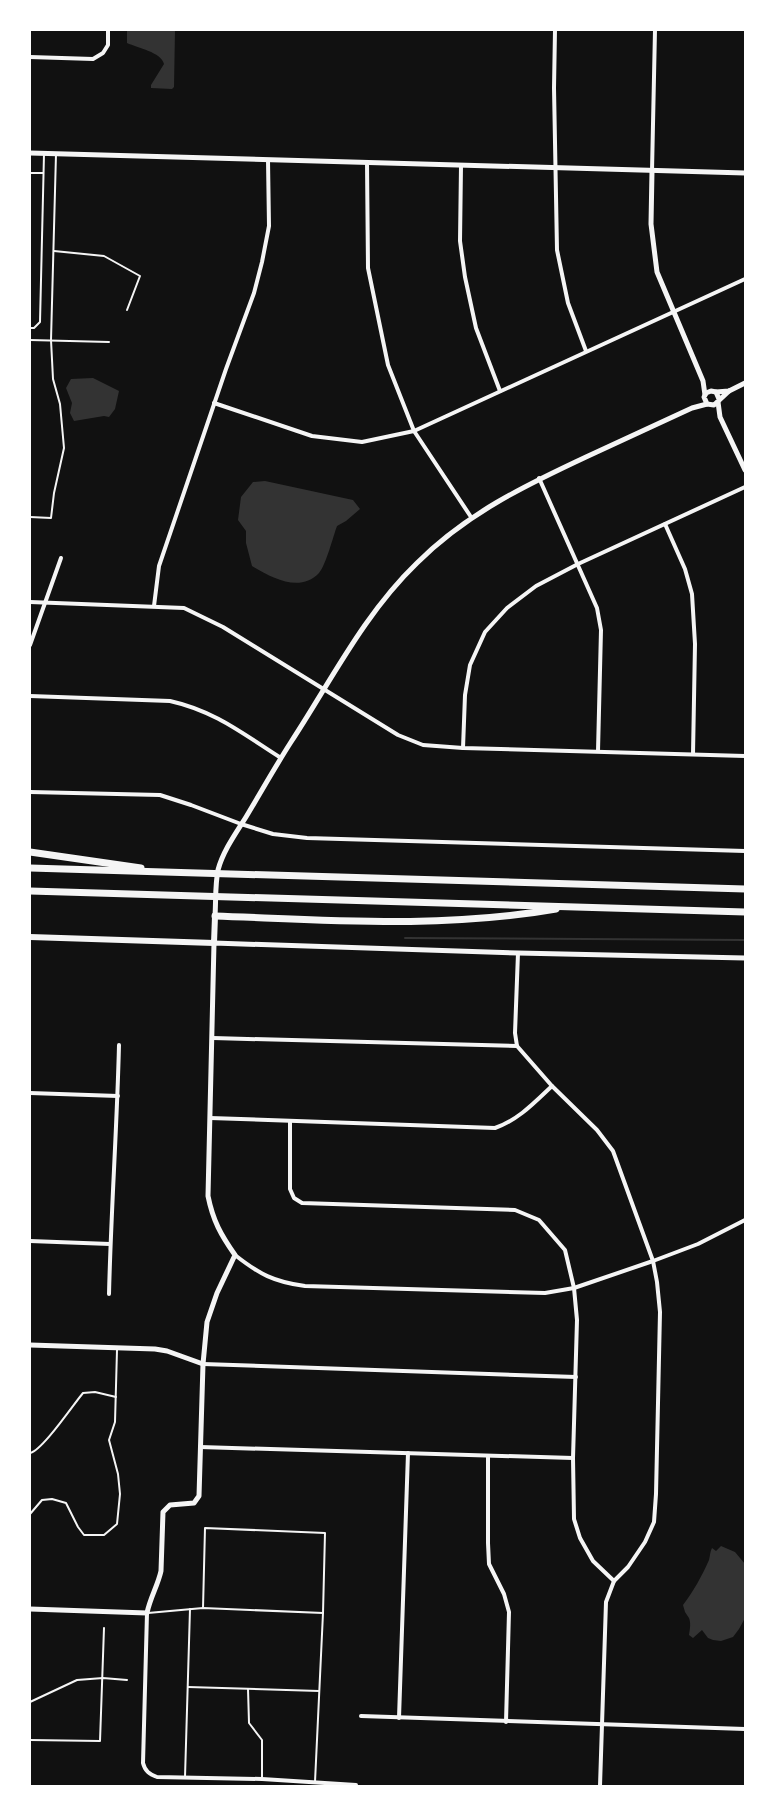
<svg xmlns="http://www.w3.org/2000/svg" width="775" height="1816" font-family="'IBM Plex Sans',sans-serif">
	<style>
		.water { fill: #333 }
		.lines { fill: none; stroke-linecap: round; stroke-linejoin: round }
		.stream { stroke: #333; stroke-width: 2 }
		.service { stroke: #f5f5f5; stroke-width: 2 }
		.minor { stroke: #f5f5f5; stroke-width: 4 }
		.tertiary { stroke: #f5f5f5; stroke-width: 5 }
		.primary { stroke: #f5f5f5; stroke-width: 6 }
		.motorway { stroke: #f5f5f5; stroke-width: 7 }
	</style>
	<rect width="100%" height="100%" fill="#111"/>
	<g class="water">
		<path d="M127,30H175L174,87L172,89L151,88V85L164,64C161,52 138,48 127,43Z"/>
		<polygon points="93,378 119,391 115,409 109,417 104,416 74,421 70,413 72,403 66,388 71,379"/>
		<path d="M265,481L353,500L360,509L346,521L337,526C333,537 326,565 319,573C300,593 272,578 252,566L246,543V531L238,520L241,497L253,482Z"/>
		<path d="M721,1546L735,1552L745,1564V1618L739,1629L733,1637L721,1641L713,1640L708,1638L702,1630L693,1638L689,1635C690,1629 691,1623 689,1618L685,1612L683,1605C693,1592 702,1576 709,1560C710,1556 710,1552 712,1548L716,1551Z"/>
	</g>
	<g class="lines">
		<polyline class="stream" points="405,938 745,940"/>
		<g class="service">
			<polyline points="30,173 43,173"/>
			<polyline points="54,251 104,256 140,276 127,310"/>
			<polyline points="30,328 34,328 40,322 44,154"/>
			<polyline points="30,340 109,342"/>
			<polyline points="30,517 51,518 54,493 64,448 60,404 53,379 51,340 56,154"/>
			<path d="M30,1453C42,1451 73,1405 83,1393L95,1392L116,1397"/>
			<polyline points="30,1514 42,1500 52,1499 66,1503 78,1527 84,1535 104,1535 117,1524 120,1494 118,1474 109,1440 115,1422 117,1350"/>
			<polyline points="203,1608 205,1528 325,1533 323,1613 315,1782"/>
			<polyline points="148,1613 203,1608 323,1613"/>
			<polyline points="188,1687 319,1691"/>
			<polyline points="248,1689 249,1723 262,1740 262,1779"/>
			<polyline points="30,1702 77,1680 103,1678 127,1680"/>
			<polyline points="30,1740 100,1741 104,1628"/>
			<polyline points="185,1777 190,1609"/>
		</g>
		<g class="minor">
			<polyline points="555,30 554,88 557,250 568,303 586,351"/>
			<polyline points="30,57 93,59 103,53 108,45 108,30"/>
			<polyline points="367,162 368,268 388,365 414,431 471,517"/>
			<polyline points="461,166 460,241 465,277 476,328 500,391"/>
			<polyline points="652,171 655,30"/>
			<polyline points="214,403 312,436 362,442 414,431 745,279"/>
			<polyline points="539,478 597,608 601,630 598,751"/>
			<polyline points="665,524 685,569 692,594 695,644 693,754"/>
			<polyline points="30,602 184,608 223,627 398,735 423,745 463,748 745,756"/>
			<polyline points="154,606 159,566 226,369 254,293 262,262 269,226 268,160"/>
			<polyline points="30,645 61,558"/>
			<path d="M30,696L170,701C215,711 243,734 281,758"/>
			<polyline points="463,748 465,695 470,665 485,632 507,608 536,586 578,564 745,487"/>
			<polyline points="30,792 160,795 191,805 241,824 273,834 307,838 745,851"/>
			<polyline points="518,953 515,1033 517,1046 552,1086 597,1130 613,1151 653,1261 657,1282 660,1312 656,1494 654,1522 645,1542 628,1567 614,1581 606,1602 600,1786"/>
			<polyline points="213,1038 517,1046"/>
			<polyline points="30,1093 118,1096"/>
			<path d="M210,1118L495,1128C518,1120 534,1103 552,1086"/>
			<polyline points="290,1122 290,1189 294,1198 302,1203 515,1210 539,1220 565,1250 574,1288 577,1320 573,1458 574,1519 580,1538 593,1561 614,1581"/>
			<polyline points="30,1241 110,1244"/>
			<path d="M235,1255C259,1274 274,1282 305,1286L545,1293L574,1288L653,1261L698,1244L745,1220"/>
			<path d="M109,1294C111,1211 117,1128 119,1045"/>
			<polyline points="203,1364 576,1377"/>
			<polyline points="200,1447 573,1458"/>
			<polyline points="488,1456 488,1543 489,1564 504,1594 509,1612 506,1722"/>
			<path d="M147,1613L143,1763C145,1771 149,1774 157,1777L262,1779L356,1785"/>
			<polyline points="361,1716 745,1729"/>
			<polyline points="399,1718 408,1453"/>
		</g>
		<g class="tertiary">
			<polyline points="30,153 745,173"/>
			<polyline points="652,171 651,224 657,272 703,381 705,395"/>
			<polyline points="716,392 729,391 745,383"/>
			<polyline points="719,399 716,392 711,391 706,393 704,397 707,404 714,405 729,391"/>
			<polyline points="718,402 720,417 745,470"/>
			<path d="M215,916C216,900 215,885 218,870C223,851 236,833 246,817C261,792 275,767 291,742C331,681 364,614 417,563C466,514 524,486 586,457C621,441 657,424 692,408L707,404"/>
			<polyline points="30,1345 155,1349 167,1351 203,1364"/>
			<path d="M30,1609L147,1613C150,1598 158,1585 161,1571L163,1512L170,1505L194,1503L199,1496L203,1364L207,1322L217,1293L235,1255C221,1235 213,1221 208,1196L214,943L518,953L745,958"/>
		</g>
		<polyline class="primary" points="30,937 214,943 215,916"/>
		<g class="motorway">
			<polyline points="30,852 141,868"/>
			<polyline points="30,868 745,889"/>
			<polyline points="30,891 745,912"/>
			<path d="M215,916C328,920 443,929 556,909"/>
		</g>
	</g>
	<rect width="775" height="1816" fill="none" stroke="#ffffff" stroke-width="62"/>
</svg>
